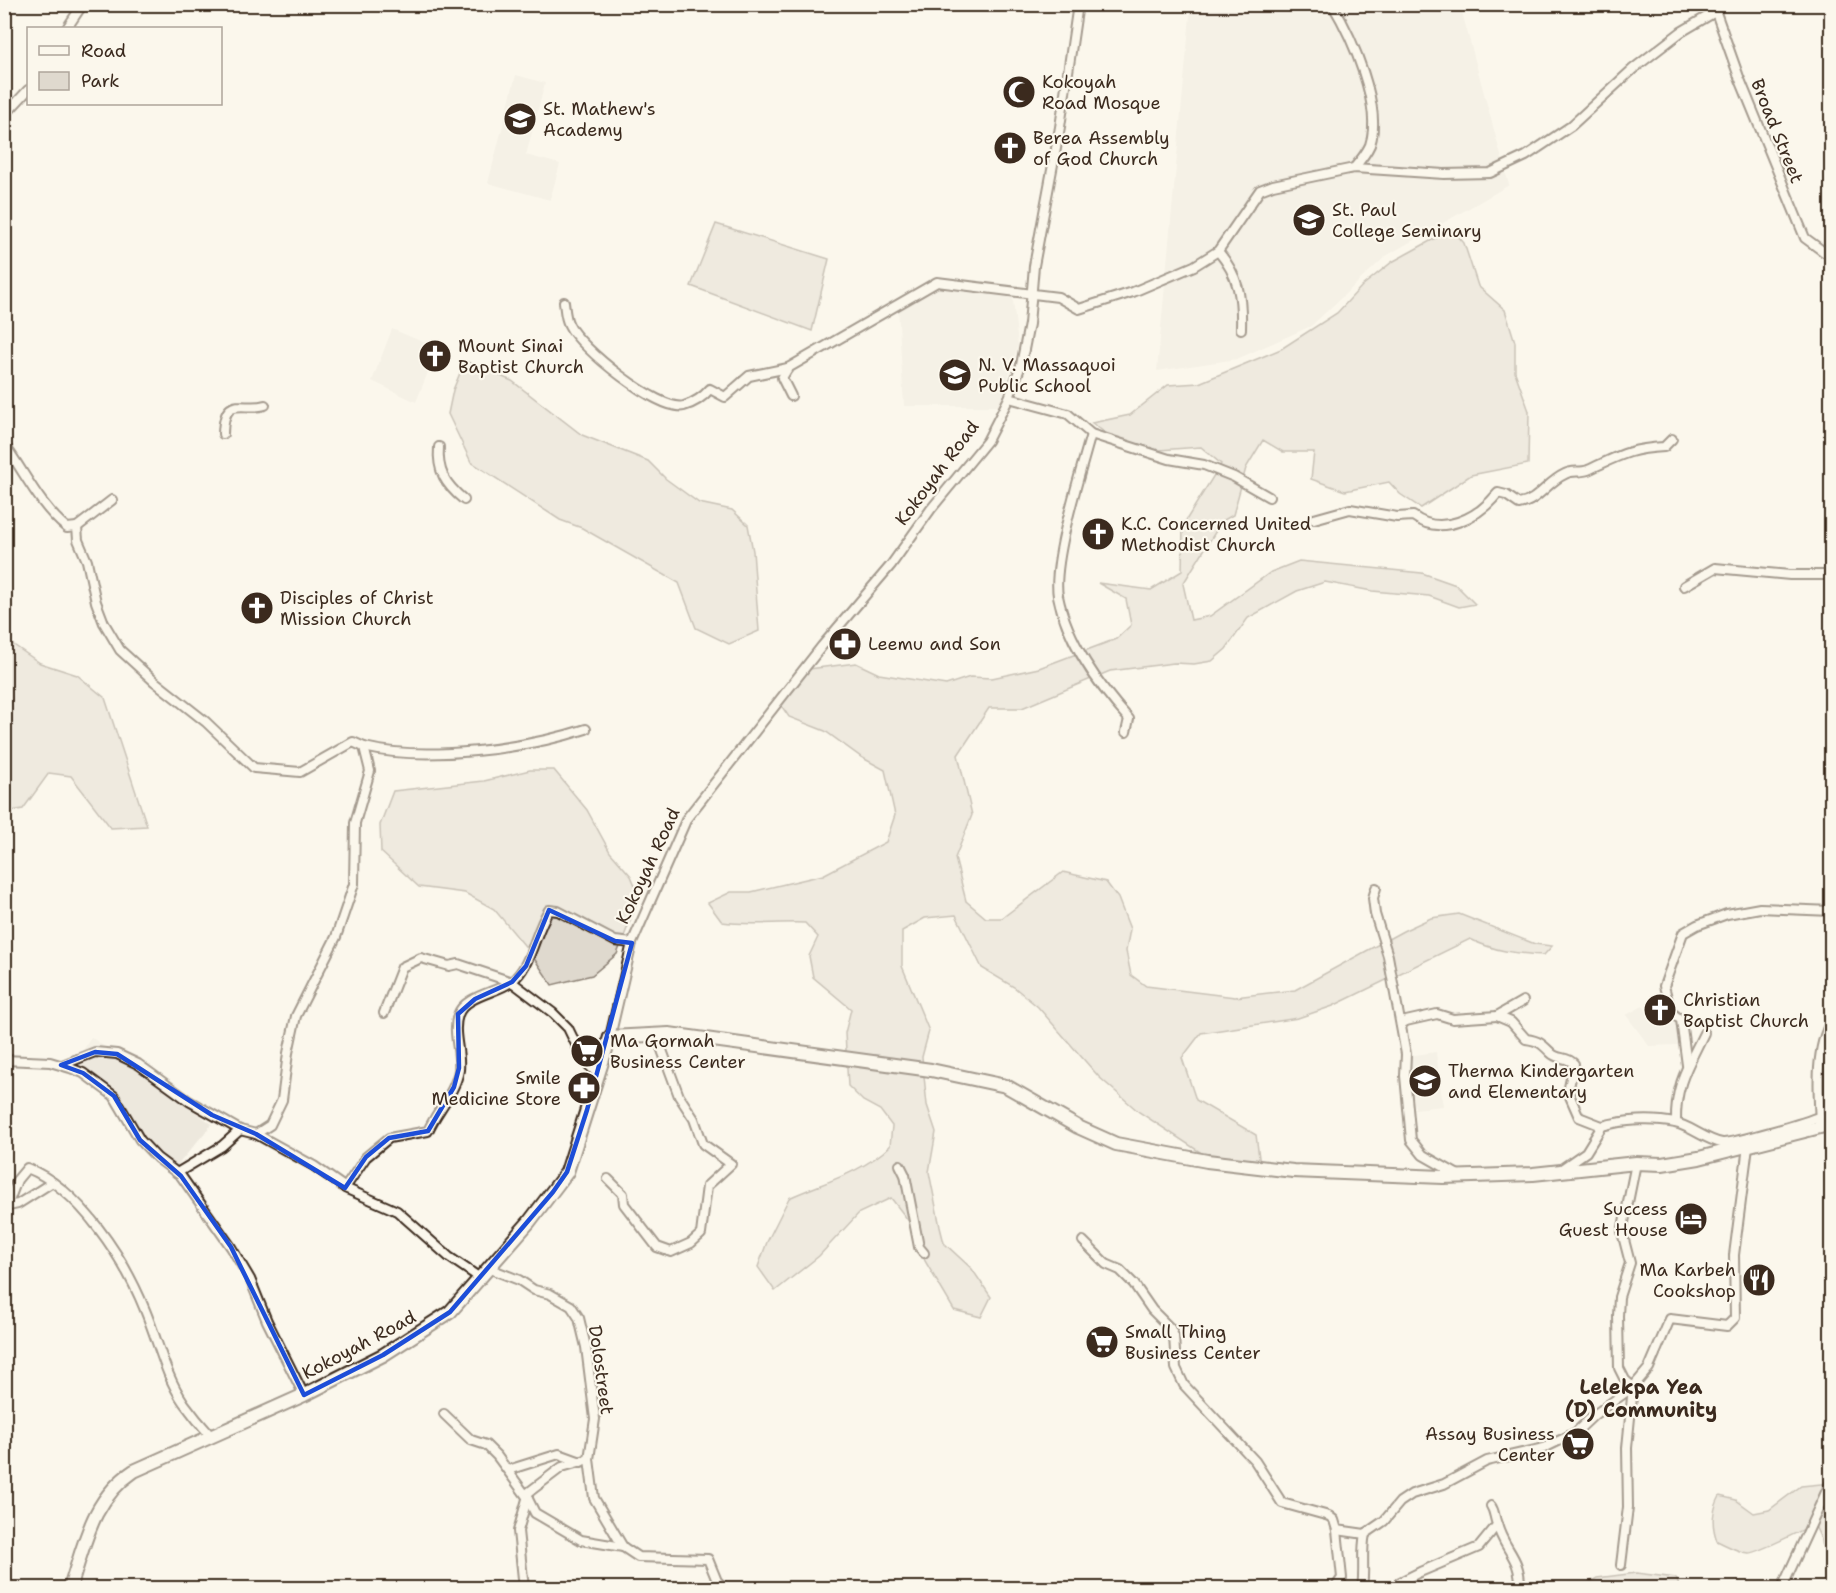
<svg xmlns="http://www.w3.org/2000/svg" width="1836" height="1593" font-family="'Shantell Sans',sans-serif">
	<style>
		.built { fill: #ede8dd }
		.green { fill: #dfd9ce; stroke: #8d8276; stroke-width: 1.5 }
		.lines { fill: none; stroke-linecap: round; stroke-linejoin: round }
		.street-casing { stroke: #3b2a1e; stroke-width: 12 }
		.primary-casing { stroke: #3b2a1e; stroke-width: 16 }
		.street { stroke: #fbf7ec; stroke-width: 8 }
		.primary { stroke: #fbf7ec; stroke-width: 12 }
		.marked { fill: none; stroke: #1d4ed8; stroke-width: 4.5; stroke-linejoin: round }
		.labels { text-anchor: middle; stroke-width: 4.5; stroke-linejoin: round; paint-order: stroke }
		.poi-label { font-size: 18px; fill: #3b2a1e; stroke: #fbf7ec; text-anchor: start }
		.street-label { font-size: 18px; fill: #3b2a1e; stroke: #fbf7ec }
		.neighbourhood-label { font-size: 20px; font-weight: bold; fill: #3b2a1e; stroke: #fbf7ec }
	</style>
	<rect width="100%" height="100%" fill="#fbf7ec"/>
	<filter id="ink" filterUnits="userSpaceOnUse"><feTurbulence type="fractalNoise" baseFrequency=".0167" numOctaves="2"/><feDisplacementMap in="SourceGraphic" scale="12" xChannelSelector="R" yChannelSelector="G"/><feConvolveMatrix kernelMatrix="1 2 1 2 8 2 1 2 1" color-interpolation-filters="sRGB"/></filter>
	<g filter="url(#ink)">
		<g class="built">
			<polygon points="1191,5 1460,5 1509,185 1386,256 1311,326 1237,359 1157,371"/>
			<polygon points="516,75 545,83 526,155 560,164 550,200 488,183"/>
			<polygon points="935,285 1012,292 1018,345 1000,406 904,406 898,308"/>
			<polygon points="392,329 430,345 426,361 430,367 416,402 372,381"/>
			<polygon points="1643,1006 1654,1021 1678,1021 1678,1045 1649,1046 1626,1015"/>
			<polygon points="91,1037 212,1124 176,1167 129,1128 112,1091 73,1067"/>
			<polygon points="1436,1052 1443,1106 1415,1109 1408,1056"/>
		</g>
		<g class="green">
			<polygon points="716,224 829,259 812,331 691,286"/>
			<path d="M1452,229L1464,243L1478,286L1505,310L1515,342V372L1529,411L1528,464L1471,475L1421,508L1400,494L1389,482L1345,491L1311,479L1314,452H1283L1263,440L1246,468L1233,515L1222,521L1183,584L1191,620L1210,616L1271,572L1299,561L1422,573L1456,585L1475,604L1459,607L1429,596L1372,591L1325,582L1297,591L1248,618L1226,649L1212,661L1194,664L1174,663L1110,671L1022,708H989L958,755L972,815L955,858L966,901L986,918H1002L1063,872L1106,882L1118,898L1130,929L1126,951L1131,975L1146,986L1235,997L1295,990L1403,931L1431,918L1459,914L1535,944L1552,946L1544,955C1515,953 1496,952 1470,939L1333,1006L1298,1018L1201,1033L1182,1058L1196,1100L1256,1135L1260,1165L1212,1160L1139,1112L1099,1077L1038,1007L1014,987L982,968L956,915L925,918L902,931V966L929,1031L922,1057L927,1105L936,1132L929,1172L940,1227L944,1243L972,1269L991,1297L981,1317L954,1310L925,1261L911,1224L891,1198L859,1213L819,1256L775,1291L758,1267L767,1242L789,1198C824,1182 862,1173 890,1146L892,1126L880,1110L863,1101L848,1086L845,1033L851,1009L813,977L809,956L818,937L805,923C777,922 749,926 722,922L708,903L731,892H751L823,875L886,842L895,815L885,770L861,757L825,731L789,717L776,698L801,670L856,663L879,674L946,685L970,677L992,678L1039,668L1116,639L1131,625L1126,599L1098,583L1151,590L1182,571L1183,525L1221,464L1201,447L1131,452L1092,423L1130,415L1168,385L1199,383L1281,349L1337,313L1362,286L1392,262Z"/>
			<polygon points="465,361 512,381 582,435 648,461 666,479 699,503 732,510 748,525 753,551 759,631 729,644 696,628 679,583 582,528 560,520 471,462 448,414 453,390"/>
			<polygon points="5,639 40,663 77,675 105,698 147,826 111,828 71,776 49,773 23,809 5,812"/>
			<polygon points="530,770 554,770 587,810 610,852 631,876 637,890 637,903 617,954 592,975 552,985 529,951 494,909 465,893 419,887 381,852 380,825 393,791 484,781"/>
			<path d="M1831,1483V1567L1825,1563L1822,1541L1814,1524C1804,1529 1756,1554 1748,1553C1738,1552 1726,1545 1717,1541C1711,1524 1712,1511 1720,1496L1736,1500L1754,1513L1769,1510L1801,1486Z"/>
			<polygon points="1636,1573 1676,1578 1680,1588 1579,1588 1597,1578"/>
		</g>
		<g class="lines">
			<g class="street-casing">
				<g id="street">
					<path d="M1332,4C1352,37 1383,107 1370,145C1366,154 1360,161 1354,168"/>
					<polyline points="1713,4 1739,77 1805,238 1824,252 1832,253"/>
					<polyline points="67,28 83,4"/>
					<polyline points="4,116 28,90"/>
					<path d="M1218,251C1239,276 1242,297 1241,329"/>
					<path d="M564,302C565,309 565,318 569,325C579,347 659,412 684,406C694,403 704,396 710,389L725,397L749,376L788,368L937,282L1058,297L1079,309L1133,292L1194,266L1218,251L1260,190L1273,185L1354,168L1444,174L1490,173L1526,156L1571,126L1633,69L1681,32L1715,12"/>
					<polyline points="788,368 782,378 791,396"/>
					<polyline points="1009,398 1068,414 1091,434 1169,459 1204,465 1234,477 1269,497"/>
					<path d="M223,434C224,392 244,412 265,405"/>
					<path d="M1091,434C1081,471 1052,561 1058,596C1067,641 1099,686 1129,719L1126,732"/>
					<path d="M4,444C25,473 39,505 67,528L77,527L112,500"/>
					<path d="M439,447C437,471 445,484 464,500"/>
					<path d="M1314,519L1350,509L1397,517L1413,516C1441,537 1478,518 1498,493L1506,495L1519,504C1537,502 1547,482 1565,474C1572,470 1580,473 1588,470C1619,456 1628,449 1664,447L1672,439"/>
					<polyline points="77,527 78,540 87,561 96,602 104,623 120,650 154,681 206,722 254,768 300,772 353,742 364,747 370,771 355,823 354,884 336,937 296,1016 288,1053 282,1100 270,1125 256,1134 240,1130 222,1146 177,1173"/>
					<polyline points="1684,586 1715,568 1790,575 1832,575"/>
					<path d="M364,747C426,762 525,749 586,729"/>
					<polyline points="1376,888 1373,898 1375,914 1388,956 1406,1054 1405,1076 1411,1140 1423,1155 1460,1176"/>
					<polyline points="384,1013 402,967 421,958 449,966 458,964 512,982 553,1013 568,1028 583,1059 598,1075"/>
					<path d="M1497,1016L1511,1022L1526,1039C1540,1041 1542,1044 1551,1053C1558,1060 1567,1056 1574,1064L1568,1092L1579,1117L1602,1126"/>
					<polyline points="1401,1025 1406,1021 1437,1014 1453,1019 1497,1016 1523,1001"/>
					<polyline points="610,1037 632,943 687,818 822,646 891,565 931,509 987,441 1009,398 1021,365 1029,324 1034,266 1060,127 1078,4"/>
					<polyline points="4,1060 50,1062 70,1068 83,1073 114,1096 140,1140 157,1158 181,1176 231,1247 250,1279 267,1321 304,1395"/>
					<polyline points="62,1065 95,1052 117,1054 138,1064 189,1101 240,1130"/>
					<polyline points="1687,1065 1681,1020 1671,1012 1664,986 1683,933 1697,925 1727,914 1760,908 1832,911"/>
					<path d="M1820,1121C1818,1090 1815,1048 1832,1020"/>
					<path d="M1676,1123C1675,1084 1688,1066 1704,1033"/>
					<polyline points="256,1134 314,1166 347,1189 397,1211 449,1257 480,1278"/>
					<polyline points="900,1165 905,1175 919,1247 924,1253"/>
					<path d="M1560,1170L1586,1152L1602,1126C1623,1120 1652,1118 1675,1123C1691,1126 1705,1140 1722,1143C1731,1144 1808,1122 1820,1116"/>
					<polyline points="608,1179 623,1194 624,1204 657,1247 671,1252 691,1243 701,1234 707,1186 731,1164 703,1144 694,1119 679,1096 656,1034"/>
					<path d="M345,1188L366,1157L389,1138L428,1131C437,1110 455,1093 459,1070C461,1052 452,1032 458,1015C464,996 496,993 511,982C532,966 534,933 549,910L558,911L615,941L632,943"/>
					<polyline points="9,1206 18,1204 51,1183"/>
					<path d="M4,1214L17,1180L27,1168C79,1188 125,1260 145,1310C158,1341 165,1375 184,1403C192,1414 201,1425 210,1435"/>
					<polyline points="1083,1241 1106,1264 1120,1270 1134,1284 1152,1310 1170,1328 1174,1336 1176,1368 1184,1385 1255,1461 1282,1503 1329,1516 1334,1520 1337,1530 1365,1534 1384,1521 1400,1502 1412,1494 1444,1484 1487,1461 1544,1448 1575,1433 1594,1415 1633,1387 1649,1368 1670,1319 1727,1326 1735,1318 1734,1255 1748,1146"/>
					<polyline points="488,1268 519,1280 534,1290 550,1294 571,1306 579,1318 586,1347 595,1419 589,1459 594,1498 623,1547 638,1557 708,1559 717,1581 725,1588"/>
					<polyline points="1633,1387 1625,1380 1619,1368 1618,1316 1619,1297 1630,1263 1622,1232 1636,1163"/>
					<polyline points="444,1414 471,1440 486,1445 497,1456 527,1497 535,1513 581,1540 623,1547"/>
					<polyline points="508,1470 559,1454 581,1462"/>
					<path d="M1491,1506C1495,1512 1494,1517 1497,1524C1504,1551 1521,1556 1520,1588"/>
					<polyline points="1621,1565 1628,1507 1627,1448 1633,1387"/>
					<polyline points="524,1588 518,1531 529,1492 562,1467 589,1459"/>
					<polyline points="1335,1588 1342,1578 1337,1530"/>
					<path d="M1362,1588C1365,1570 1361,1552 1365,1534"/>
					<polyline points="1394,1588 1400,1582 1420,1572 1479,1547 1497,1525"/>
					<polyline points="1782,1588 1832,1479"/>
				</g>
			</g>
			<g class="primary-casing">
				<path id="primary" d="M70,1588C85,1543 92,1499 134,1471L304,1395L383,1355L450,1312L529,1222L567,1172L610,1037L669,1034L931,1070L1006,1086L1078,1127L1116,1144L1207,1161L1293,1171L1443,1177L1533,1174L1636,1163L1662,1164L1699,1158L1832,1124"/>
			</g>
			<use href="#street" class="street"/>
			<use href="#primary" class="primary"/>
		</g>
	</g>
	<path d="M0 0H1836V1593H0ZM549,910L615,941L632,943L587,1110L567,1172L553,1192L450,1312L383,1355L304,1395L231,1247L181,1176L140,1140L114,1096L83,1073L61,1065L95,1052L117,1054L212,1115L256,1134L345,1188L366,1157L389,1138L428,1131L454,1087L459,1068L458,1014L475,999L512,982L526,966Z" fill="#fbf7ec" fill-opacity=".55" fill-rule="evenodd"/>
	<path class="marked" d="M549,910L615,941L632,943L587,1110L567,1172L553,1192L450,1312L383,1355L304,1395L231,1247L181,1176L140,1140L114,1096L83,1073L61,1065L95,1052L117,1054L212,1115L256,1134L345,1188L366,1157L389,1138L428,1131L454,1087L459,1068L458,1014L475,999L512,982L526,966Z"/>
	<defs>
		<g id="mosque-disc" transform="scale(1.725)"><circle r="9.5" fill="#3b2a1e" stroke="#fbf7ec"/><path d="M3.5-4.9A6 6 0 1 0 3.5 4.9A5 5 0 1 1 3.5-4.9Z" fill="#fff"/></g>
		<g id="school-disc" transform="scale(1.725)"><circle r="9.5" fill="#3b2a1e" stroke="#fbf7ec"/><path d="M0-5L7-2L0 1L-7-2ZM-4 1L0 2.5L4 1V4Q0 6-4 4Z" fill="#fff"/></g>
		<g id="church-disc" transform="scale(1.725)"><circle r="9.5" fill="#3b2a1e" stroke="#fbf7ec"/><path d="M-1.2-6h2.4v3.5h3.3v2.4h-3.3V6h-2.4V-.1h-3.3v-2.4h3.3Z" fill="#fff"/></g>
		<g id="university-disc" transform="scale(1.725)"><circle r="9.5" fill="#3b2a1e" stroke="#fbf7ec"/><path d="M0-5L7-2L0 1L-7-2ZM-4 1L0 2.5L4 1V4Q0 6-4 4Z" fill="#fff"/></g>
		<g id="pharmacy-disc" transform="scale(1.725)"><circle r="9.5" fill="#3b2a1e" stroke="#fbf7ec"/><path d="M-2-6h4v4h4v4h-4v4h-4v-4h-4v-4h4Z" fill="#fff"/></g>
		<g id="supermarket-disc" transform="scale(1.725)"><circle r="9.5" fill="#3b2a1e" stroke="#fbf7ec"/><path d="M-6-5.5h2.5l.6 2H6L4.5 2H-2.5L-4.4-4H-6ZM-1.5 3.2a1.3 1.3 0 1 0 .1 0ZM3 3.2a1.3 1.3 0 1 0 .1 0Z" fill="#fff"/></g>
		<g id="hotel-disc" transform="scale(1.725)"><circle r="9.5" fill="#3b2a1e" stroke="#fbf7ec"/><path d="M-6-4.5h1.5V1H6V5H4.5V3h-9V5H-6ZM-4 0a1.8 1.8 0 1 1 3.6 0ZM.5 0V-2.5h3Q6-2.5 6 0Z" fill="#fff"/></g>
		<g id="restaurant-disc" transform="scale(1.725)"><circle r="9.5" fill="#3b2a1e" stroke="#fbf7ec"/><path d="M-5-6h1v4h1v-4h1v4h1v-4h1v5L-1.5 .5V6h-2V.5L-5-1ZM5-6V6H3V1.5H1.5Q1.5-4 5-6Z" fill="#fff"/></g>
	</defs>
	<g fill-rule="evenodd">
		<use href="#mosque-disc" x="1019" y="92"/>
		<use href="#school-disc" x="520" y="119"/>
		<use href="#church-disc" x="1010" y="148"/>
		<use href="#university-disc" x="1309" y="220"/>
		<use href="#church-disc" x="435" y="356"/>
		<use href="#school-disc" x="955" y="375"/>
		<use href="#church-disc" x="1098" y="534"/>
		<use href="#church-disc" x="257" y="608"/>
		<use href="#pharmacy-disc" x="845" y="644"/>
		<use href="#church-disc" x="1660" y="1010"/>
		<use href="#supermarket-disc" x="587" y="1051"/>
		<use href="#school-disc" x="1425" y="1081"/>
		<use href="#pharmacy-disc" x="584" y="1088"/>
		<use href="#hotel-disc" x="1691" y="1219"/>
		<use href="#restaurant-disc" x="1759" y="1280"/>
		<use href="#supermarket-disc" x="1102" y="1342"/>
		<use href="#supermarket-disc" x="1578" y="1444"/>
	</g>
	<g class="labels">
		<g class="poi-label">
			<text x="1042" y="88">Kokoyah<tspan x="1042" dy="21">Road Mosque</tspan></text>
			<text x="543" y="115">St. Mathew's<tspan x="543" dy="21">Academy</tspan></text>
			<text x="1033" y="144">Berea Assembly<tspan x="1033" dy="21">of God Church</tspan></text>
			<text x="1332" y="216">St. Paul<tspan x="1332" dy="21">College Seminary</tspan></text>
			<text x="458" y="352">Mount Sinai<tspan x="458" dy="21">Baptist Church</tspan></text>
			<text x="978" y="371">N. V. Massaquoi<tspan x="978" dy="21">Public School</tspan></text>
			<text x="1121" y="530">K.C. Concerned United<tspan x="1121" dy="21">Methodist Church</tspan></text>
			<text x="280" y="604">Disciples of Christ<tspan x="280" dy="21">Mission Church</tspan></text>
			<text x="868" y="650">Leemu and Son</text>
			<text x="1683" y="1006">Christian<tspan x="1683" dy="21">Baptist Church</tspan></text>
			<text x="610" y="1047">Ma Gormah<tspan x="610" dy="21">Business Center</tspan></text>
			<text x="1448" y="1077">Therma Kindergarten<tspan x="1448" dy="21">and Elementary</tspan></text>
			<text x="561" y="1084" text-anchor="end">Smile<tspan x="561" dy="21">Medicine Store</tspan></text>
			<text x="1668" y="1215" text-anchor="end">Success<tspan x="1668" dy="21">Guest House</tspan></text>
			<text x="1736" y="1276" text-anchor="end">Ma Karbeh<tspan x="1736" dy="21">Cookshop</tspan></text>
			<text x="1125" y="1338">Small Thing<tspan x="1125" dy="21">Business Center</tspan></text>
			<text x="1555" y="1440" text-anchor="end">Assay Business<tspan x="1555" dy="21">Center</tspan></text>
		</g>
		<g class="street-label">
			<text transform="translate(1777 131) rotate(68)" y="6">Broad Street</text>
			<text transform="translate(937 473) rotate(-53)" y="6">Kokoyah Road</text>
			<text transform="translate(648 866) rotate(-65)" y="6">Kokoyah Road</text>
			<text transform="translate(359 1345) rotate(-28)" y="6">Kokoyah Road</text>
			<text transform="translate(601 1370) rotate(82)" y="6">Dolostreet</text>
		</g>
		<g class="neighbourhood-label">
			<text x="1641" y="1394">Lelekpa Yea<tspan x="1641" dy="23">(D) Community</tspan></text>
		</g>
	</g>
	<rect width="1836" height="1593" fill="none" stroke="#fbf7ec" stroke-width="24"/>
	<rect x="12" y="12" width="1812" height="1569" fill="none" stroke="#3b2a1e" stroke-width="2" filter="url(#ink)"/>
	<rect x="27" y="27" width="195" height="78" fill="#fbf7ec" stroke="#aea59a" stroke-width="1.5"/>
	<rect x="39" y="46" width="30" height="9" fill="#fbf7ec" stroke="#aea59a" stroke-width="1.5"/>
	<text x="81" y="57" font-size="18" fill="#3b2a1e">Road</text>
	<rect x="39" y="72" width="30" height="18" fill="#dfd9ce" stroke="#aea59a" stroke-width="1.5"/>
	<text x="81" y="87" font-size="18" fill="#3b2a1e">Park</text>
</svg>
